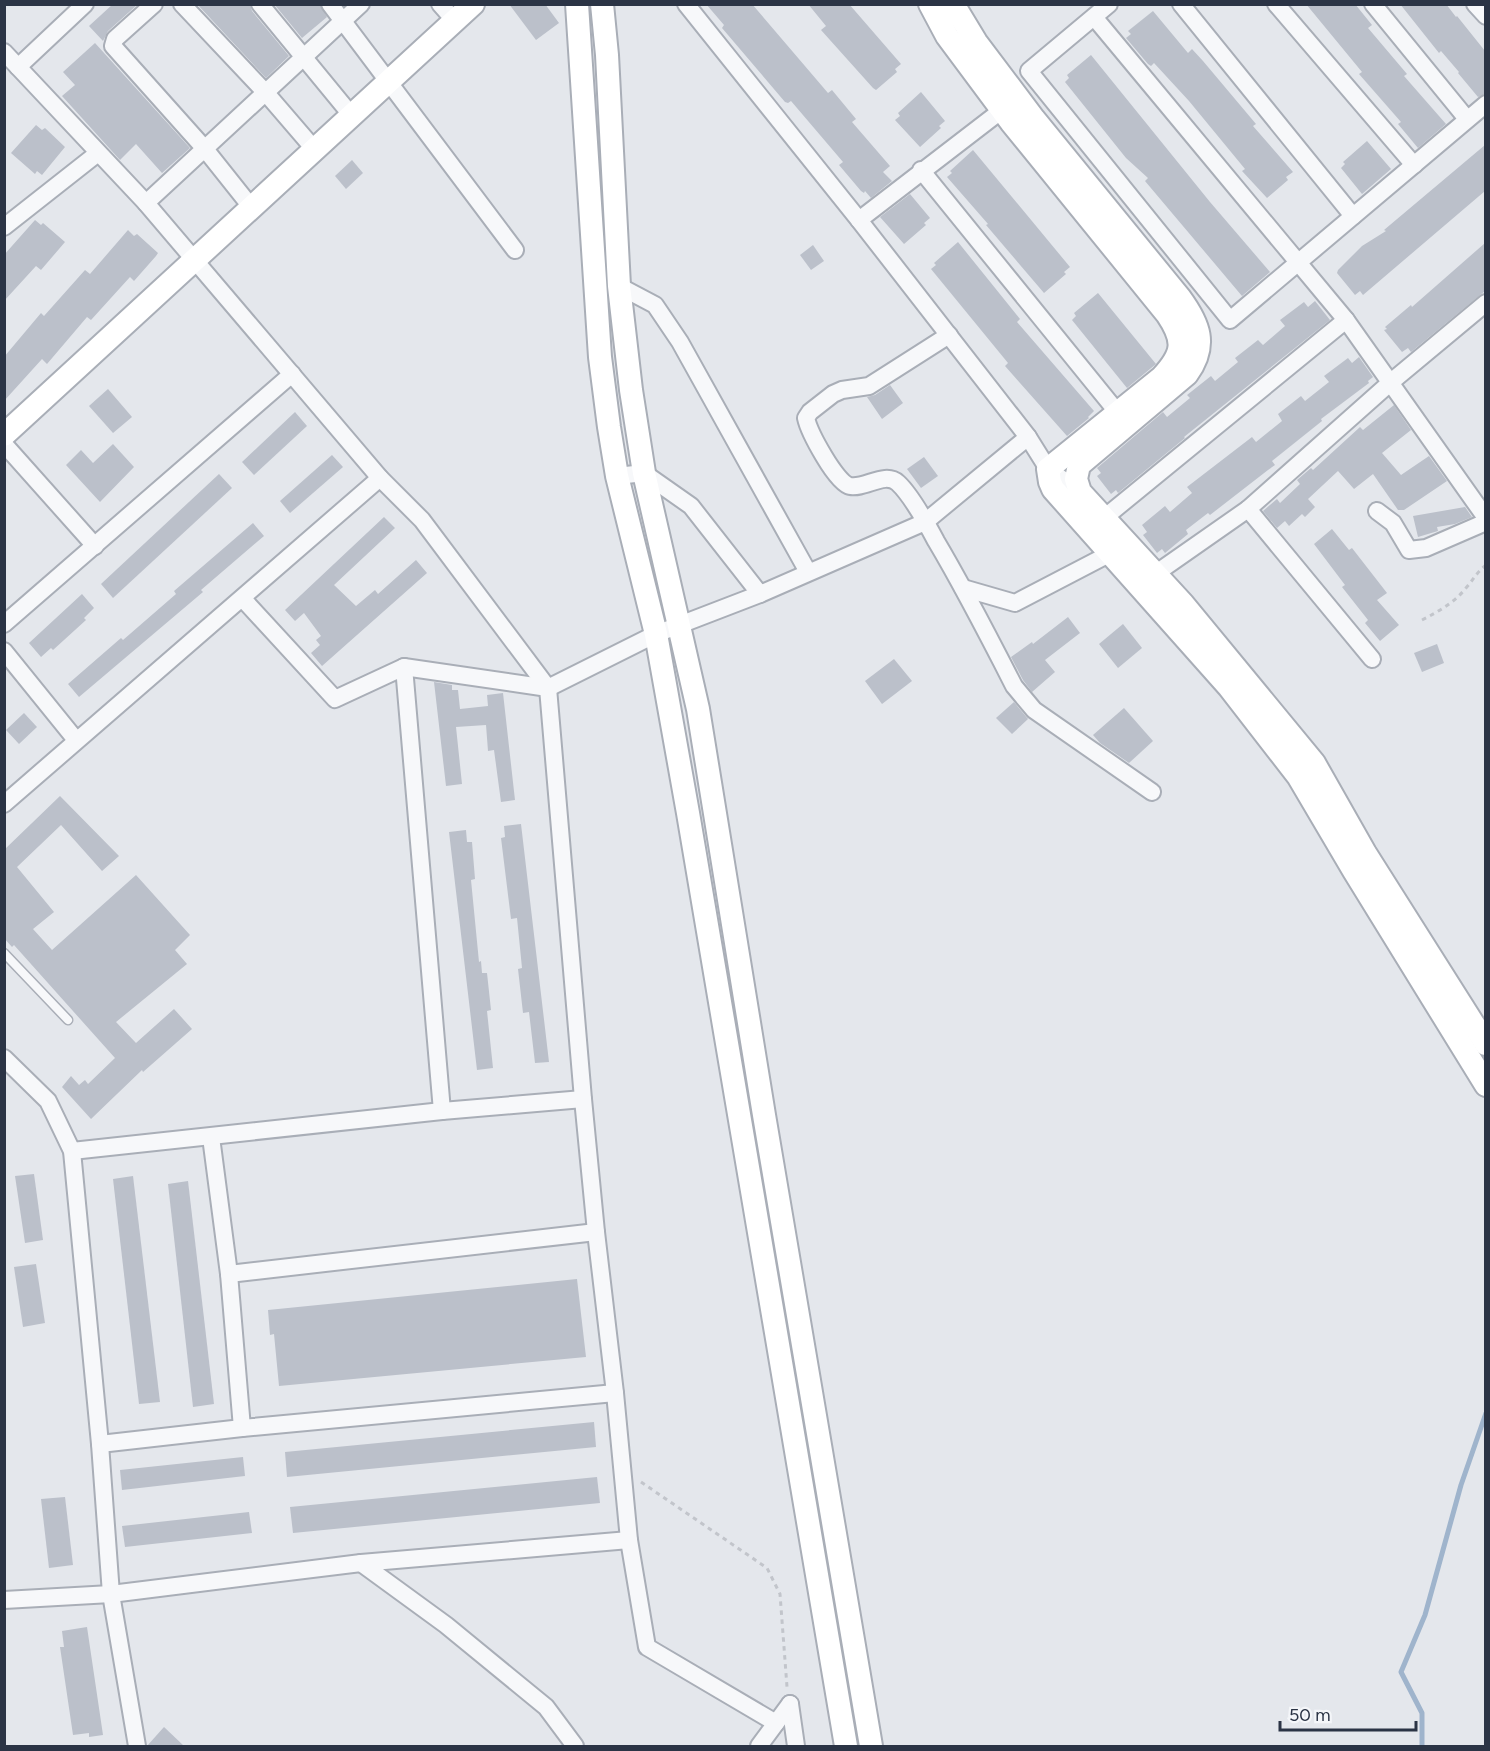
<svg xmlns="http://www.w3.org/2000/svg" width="1490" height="1751" font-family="Figtree,sans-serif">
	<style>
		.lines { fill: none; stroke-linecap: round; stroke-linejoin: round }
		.stream { stroke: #9fb4cc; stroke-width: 5 }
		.building { fill: #bbc0ca }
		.lane-casing { stroke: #a9aeb7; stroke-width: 11 }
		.street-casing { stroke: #a9aeb7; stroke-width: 20 }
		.secondary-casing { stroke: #a9aeb7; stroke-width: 26 }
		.path { stroke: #c2c5cb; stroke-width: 3; stroke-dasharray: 4.5 4.5; stroke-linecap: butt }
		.lane { stroke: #f7f8fa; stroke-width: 8 }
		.street { stroke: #f7f8fa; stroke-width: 16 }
		.secondary { stroke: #fff; stroke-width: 22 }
	</style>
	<rect width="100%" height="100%" fill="#e4e7ec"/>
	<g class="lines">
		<polyline class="stream" points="1422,1746 1422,1713 1401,1672 1425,1615 1461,1485 1486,1413"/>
	</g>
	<g class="building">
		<polygon points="113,4 138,4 108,31 103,41 89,26"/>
		<polygon points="197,4 250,4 252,11 289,56 266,78"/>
		<polygon points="274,4 320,4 327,17 302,38"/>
		<polygon points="509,4 545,4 559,23 536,40"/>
		<polygon points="706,4 752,4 828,93 832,90 856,119 852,122 890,166 883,172 892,181 871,198 865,191 864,193 861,191 839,165 843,162 791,101 788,103 785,102 722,28 724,25"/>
		<polygon points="808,4 849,4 901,64 895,69 897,72 876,90 873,88 821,30 826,26"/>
		<polygon points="1306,4 1355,4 1372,25 1368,28 1407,74 1404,76 1446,124 1418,148 1398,124 1401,122 1359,74 1362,72"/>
		<polygon points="1400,4 1446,4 1456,17 1457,16 1485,51 1485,94 1478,97 1458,73 1459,72 1441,51 1439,53"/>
		<polygon points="1153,11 1188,53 1192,49 1203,61 1256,124 1253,126 1293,172 1286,177 1288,180 1267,198 1242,171 1245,169 1189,101 1154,63 1151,66 1148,64 1126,38 1131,34 1128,31"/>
		<polygon points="95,43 190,148 162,173 136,144 120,160 62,96 75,85 63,72"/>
		<polygon points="1091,55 1210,202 1270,272 1242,296 1145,181 1148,178 1126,158 1065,82 1069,78 1067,75"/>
		<polygon points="921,92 945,121 939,126 941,128 920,147 895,120 900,116 898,113"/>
		<polygon points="36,125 42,130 45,128 65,147 42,175 37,171 35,174 11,153"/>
		<polygon points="1367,141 1391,169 1362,194 1341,168 1345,164 1343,162"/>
		<polygon points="1485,145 1485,191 1363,295 1360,291 1355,295 1337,273 1338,270 1362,246 1386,231 1384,230"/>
		<polygon points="973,150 1070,267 1064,272 1066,274 1044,293 986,225 988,224 947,177 952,173 950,171"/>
		<polygon points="352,160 363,173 346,189 335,176"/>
		<polygon points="910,194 930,218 924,223 926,225 904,244 880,217"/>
		<polygon points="35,220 41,225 43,223 65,242 41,270 36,266 4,301 4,255"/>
		<polygon points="128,230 134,236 137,234 158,253 156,256 134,281 130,277 91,320 87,317 47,364 42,359 4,401 4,357 41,313 44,316 85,270 90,274"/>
		<polygon points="958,242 1020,319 1017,322 1094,411 1088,417 1089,418 1067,436 1005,366 1008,363 931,269 936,265 934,263"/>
		<polygon points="1485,243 1485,291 1411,352 1408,348 1402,352 1384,330 1387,329 1385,327 1411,305 1412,307"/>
		<polygon points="813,245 824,261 811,270 800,255"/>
		<polygon points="1098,293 1156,364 1127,388 1072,320 1076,316 1074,313"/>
		<polygon points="1315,301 1330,320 1184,437 1185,438 1118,493 1116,490 1111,494 1097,476 1101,473 1097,468 1163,412 1167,417 1190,398 1187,395 1211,376 1215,381 1238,362 1235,358 1258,340 1263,345 1285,326 1280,320 1304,302 1308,307"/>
		<polygon points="1359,357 1373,377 1368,381 1369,383 1321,419 1322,421 1272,461 1275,465 1268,470 1210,515 1208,513 1186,530 1188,534 1165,553 1162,549 1157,553 1143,535 1147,532 1142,525 1165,506 1170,512 1192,493 1187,487 1252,437 1256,442 1282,421 1278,414 1301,396 1305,401 1329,382 1324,376 1348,358 1352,363"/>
		<polygon points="890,385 903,403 882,419 867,397 875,395"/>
		<polygon points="108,389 132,417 113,433 89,406"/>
		<polygon points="1394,405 1411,430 1382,453 1401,475 1429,456 1447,481 1404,510 1398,510 1373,474 1354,489 1338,471 1308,499 1315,507 1305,517 1302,514 1289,526 1285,521 1277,528 1263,511 1277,499 1280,503 1300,484 1297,480 1311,468 1313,470 1360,427 1363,430"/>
		<polygon points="295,412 307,426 254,475 242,462"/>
		<polygon points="113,444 134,467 100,502 66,465 81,450 93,463"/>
		<polygon points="332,455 343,467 290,513 280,501"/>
		<polygon points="924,457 938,476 921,488 907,469"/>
		<polygon points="219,474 232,488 113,598 101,584"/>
		<polygon points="1465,507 1472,517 1455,524 1437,527 1438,531 1418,537 1413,516"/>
		<polygon points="384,517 395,528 334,585 356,606 375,590 378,594 416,560 427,573 322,666 311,653 320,645 316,640 321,636 304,613 295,621 285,610"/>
		<polygon points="253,523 264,536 201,590 203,592 79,697 68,684 121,638 123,640 176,594 174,591"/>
		<polygon points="1332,529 1349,550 1352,548 1387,593 1377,600 1399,625 1380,641 1365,623 1368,620 1342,587 1345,585 1314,544"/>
		<polygon points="82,594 94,608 84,618 86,620 53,650 51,648 41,657 29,643"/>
		<polygon points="1068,617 1080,633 1045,660 1055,672 1032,692 1023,680 1011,657 1032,642 1033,644"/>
		<polygon points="1123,624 1142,648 1118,668 1099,644"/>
		<polygon points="1437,644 1444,663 1422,672 1414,653"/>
		<polygon points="894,659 912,681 882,704 865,681"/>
		<polygon points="434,682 452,685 452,690 458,690 460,709 488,706 487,695 503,693 515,800 501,802 494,750 488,751 486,725 456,727 462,784 446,786"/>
		<polygon points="1014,702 1028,719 1012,734 996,718"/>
		<polygon points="1124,708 1153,741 1129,763 1100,743 1093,735"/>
		<polygon points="24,713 37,727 19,744 6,730"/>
		<polygon points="60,796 119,856 102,871 61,825 17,867 54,912 33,929 52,950 136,875 190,935 175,950 187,964 116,1022 136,1043 174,1009 192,1029 143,1072 142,1070 91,1119 62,1087 71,1076 79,1085 85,1080 88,1084 115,1058 14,945 12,947 4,938 4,850"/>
		<polygon points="521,824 549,1062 535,1063 529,1012 523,1013 518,969 522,968 517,918 511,919 501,838 505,837 504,826"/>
		<polygon points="466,830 467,842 472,842 475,879 471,880 479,962 481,961 482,973 487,973 491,1010 487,1011 493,1068 477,1070 449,832"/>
		<polygon points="34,1174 43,1240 25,1243 15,1176"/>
		<polygon points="133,1176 160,1402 139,1404 113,1179"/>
		<polygon points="188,1181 214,1404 193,1407 168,1184"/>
		<polygon points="36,1264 45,1323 23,1327 14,1267"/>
		<polygon points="577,1279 586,1357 279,1386 274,1334 270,1335 268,1310"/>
		<polygon points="594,1422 596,1447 287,1477 285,1452"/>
		<polygon points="243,1457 245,1476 122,1490 120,1470"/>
		<polygon points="597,1477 600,1503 293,1533 290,1507"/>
		<polygon points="65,1497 73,1565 49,1568 41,1499"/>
		<polygon points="249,1512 252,1533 125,1547 122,1526"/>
		<polygon points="87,1627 103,1735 89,1737 89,1733 73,1735 60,1647 64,1647 62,1631"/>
		<polygon points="164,1727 184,1746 147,1746"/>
	</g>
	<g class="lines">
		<g class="lane-casing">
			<polyline id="lane" points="4,953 68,1020"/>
		</g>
		<g class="street-casing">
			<g id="street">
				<polyline points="154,4 115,39 113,46 205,149 252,208"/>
				<polyline points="182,4 266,93 315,150"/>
				<polyline points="260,4 352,116"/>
				<polyline points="330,4 515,250"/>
				<polyline points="440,4 455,21"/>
				<polyline points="686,4 859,220 1028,437 1048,469 1080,492"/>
				<polyline points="1109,4 1029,71 1230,320 1486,104"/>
				<polyline points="1181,4 1353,216"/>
				<polyline points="1276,4 1414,165"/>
				<polyline points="1373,4 1467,119"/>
				<polyline points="1475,4 1486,16"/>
				<polyline points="1094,17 1346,320 1486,518"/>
				<polyline points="4,52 146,203 380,478 422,520 548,688 583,1099 596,1232 615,1393 629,1540 647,1647 776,1723"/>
				<polyline points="18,67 85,4"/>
				<polyline points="921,170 1118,413"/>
				<polyline points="146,203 361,4"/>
				<polyline points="859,220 1002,110"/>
				<polyline points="4,227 98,153"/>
				<polyline points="619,286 655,305 680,342 808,572"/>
				<path d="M949,335L869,386L842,390L833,394L810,412L806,418C809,432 836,483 850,486C865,489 885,471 898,483C912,496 927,524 936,541C964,588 989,637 1014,686L1034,710L1152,792"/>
				<polyline points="4,444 95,546"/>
				<polyline points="617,476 644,473 691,506 760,594"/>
				<polyline points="1248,509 1372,659"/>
				<polyline points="1377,511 1393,523 1409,550 1426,548 1486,522"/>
				<polyline points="1104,518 1346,320"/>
				<polyline points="1155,574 1248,509 1391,382 1486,303"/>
				<polyline points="963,588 1015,603 1111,553"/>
				<polyline points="243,599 335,699 404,667 442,1111"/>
				<polyline points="4,624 292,374"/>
				<polyline points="4,651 76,740"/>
				<polyline points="404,667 548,688 656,634 760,594 925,522 1028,437"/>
				<polyline points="4,804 380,478"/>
				<polyline points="4,1058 48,1101 72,1151 100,1444 111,1594 137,1746"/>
				<polyline points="211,1137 229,1274 242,1428"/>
				<polyline points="72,1151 442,1111 583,1099"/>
				<polyline points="229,1274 596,1232"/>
				<polyline points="100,1444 242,1428 615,1393"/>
				<polyline points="361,1563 446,1625 546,1707 575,1746"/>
				<polyline points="4,1600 111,1594 361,1563 629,1540"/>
				<polyline points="790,1704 796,1746"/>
				<polyline points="759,1746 790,1704"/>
			</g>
		</g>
		<g class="secondary-casing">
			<g id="secondary">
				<polyline points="577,4 600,357 609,427 617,476 656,634 688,813 846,1746"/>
				<polyline points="602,4 607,55 619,286 631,390 644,473 698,709 764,1115 871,1746"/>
				<path d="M930,4L947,36L1011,122L1167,314C1185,341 1184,353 1162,377L1048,469L1050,482L1053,489L1229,687L1298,776L1354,871L1486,1085"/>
				<path d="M953,4L976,42L1034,119L1180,298C1199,324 1208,345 1187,374L1079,465L1076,479L1080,492L1183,604L1314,763L1365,853L1486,1044"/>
				<polyline points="4,435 473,4"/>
			</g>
		</g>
		<g class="path">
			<path d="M1422,620C1439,611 1454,603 1466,588C1473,580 1477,572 1486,565"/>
			<polyline points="641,1482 767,1568 780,1594 787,1687"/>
		</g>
		<use href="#lane" class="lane"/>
		<use href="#street" class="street"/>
		<use href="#secondary" class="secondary"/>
	</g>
	<rect width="1490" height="1751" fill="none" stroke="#2b3445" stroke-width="12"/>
	<path d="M1280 1721v9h136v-9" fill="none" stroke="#2b3445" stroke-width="3"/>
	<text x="1289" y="1721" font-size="18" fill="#2b3445" stroke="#f4f6f9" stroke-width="4.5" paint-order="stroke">50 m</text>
</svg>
